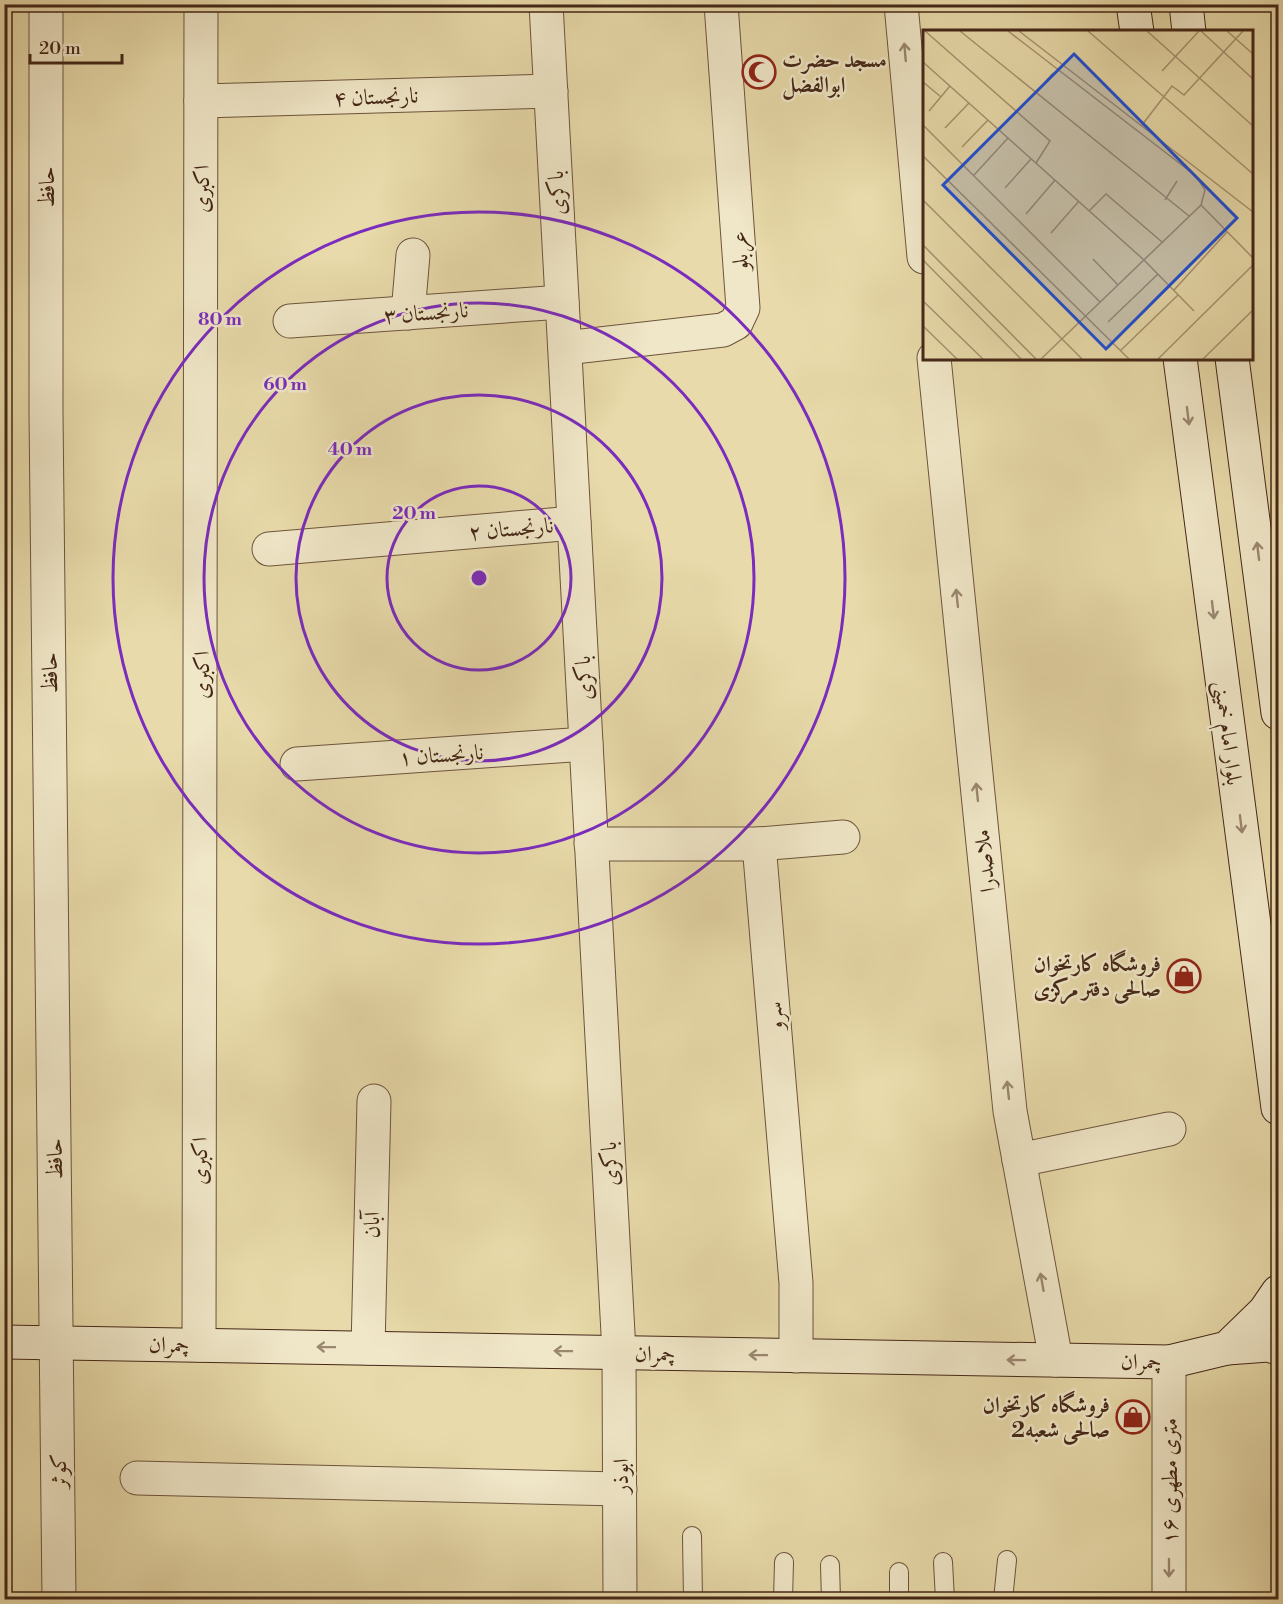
<svg xmlns="http://www.w3.org/2000/svg" width="1283" height="1604" font-family="'Libre Bodoni',Amiri,serif">
	<style>
		.lines { fill: none; stroke-linecap: round; stroke-linejoin: round }
		.service-casing { stroke: #6d543c; stroke-width: 20 }
		.minor-casing { stroke: #6d543c; stroke-width: 35 }
		.tertiary-casing { stroke: #6d543c; stroke-width: 35 }
		.secondary-casing { stroke: #442717; stroke-width: 35 }
		.service { stroke: #f0e7c8; stroke-width: 18 }
		.minor { stroke: #f0e7c8; stroke-width: 33 }
		.tertiary { stroke: #f0e7c8; stroke-width: 33 }
		.secondary { stroke: #f0e7c8; stroke-width: 33 }
		.oneway { stroke: #9a8770 }
		.ring { fill: none; stroke: #7b2cbf; stroke-width: 3 }
		.labels { text-anchor: middle; stroke-width: 5; stroke-linejoin: round; paint-order: stroke }
		.poi-label { font-size: 22px; font-weight: bold; fill: #442717; stroke: #f0e7c8; text-anchor: end }
		.street-label { font-size: 22px; fill: #442717; stroke: #f0e7c8 }
		.inset-road { fill: none; stroke: #a6926f; stroke-width: 1.5 }
		.view { fill: #1d4ed8; fill-opacity: 0.15; stroke: #1d4ed8; stroke-width: 3 }
		.inset-edge { fill: none; stroke: #442717; stroke-width: 3 }
		.centre { fill: #7b2cbf; stroke: #f0e7c8; stroke-width: 3 }
		.ring-label { font-size: 18px; text-anchor: middle; font-weight: bold; fill: #7b2cbf; stroke: #f0e7c8; stroke-width: 5; stroke-linejoin: round; paint-order: stroke }
	</style>
	<rect width="100%" height="100%" fill="#e8daaa"/>
	<filter id="stains"><feTurbulence type="fractalNoise" baseFrequency=".00333" numOctaves="4"/><feColorMatrix values="0 0 0 0 .2 0 0 0 0 .09 0 0 0 0 .02 0 0 0 .5 -.17"/></filter>
	<radialGradient id="worn" r=".72"><stop offset=".6" stop-color="#630" stop-opacity="0"/><stop offset="1" stop-color="#630" stop-opacity=".3"/></radialGradient>
	<g class="lines">
		<g class="service-casing">
			<g id="service">
				<polyline points="692,1536 693,1600"/>
				<polyline points="943,1562 945,1600"/>
				<polyline points="830,1565 831,1600"/>
				<polyline points="783,1600 784,1562"/>
				<polyline points="899,1600 899,1572"/>
				<polyline points="1003,1600 1007,1560"/>
			</g>
		</g>
		<g class="minor-casing">
			<g id="minor">
				<polyline points="46,4 46,413 59,1600"/>
				<polyline points="546,4 619,1352 620,1600"/>
				<polyline points="901,4 924,257"/>
				<polyline points="201,101 551,91"/>
				<polyline points="408,313 413,255"/>
				<polyline points="290,321 562,302"/>
				<polyline points="565,348 723,330 736,323 743,308 721,4"/>
				<polyline points="934,358 1010,1111 1056,1360"/>
				<polyline points="269,549 574,523"/>
				<polyline points="297,764 586,744"/>
				<polyline points="591,844 759,844 796,1283 796,1356"/>
				<polyline points="759,844 843,837"/>
				<polyline points="1019,1160 1169,1129"/>
				<polyline points="199,1345 201,4"/>
				<polyline points="368,1348 374,1101"/>
				<polyline points="137,1478 620,1489"/>
			</g>
		</g>
		<g class="tertiary-casing">
			<polyline id="tertiary" points="1169,1600 1169,1362"/>
		</g>
		<g class="secondary-casing">
			<g id="secondary">
				<polyline points="1133,4 1137,32"/>
				<polyline points="1186,4 1189,32"/>
				<polyline points="1180,358 1278,1108"/>
				<polyline points="1232,358 1278,713"/>
				<polyline points="4,1342 1169,1362 1227,1348 1265,1311 1278,1292"/>
				<polyline points="1227,1348 1268,1345 1278,1348"/>
			</g>
		</g>
		<use href="#service" class="service"/>
		<use href="#minor" class="minor"/>
		<use href="#tertiary" class="tertiary"/>
		<use href="#secondary" class="secondary"/>
	</g>
	<defs><path id="oneway-shaft" d="M-6 0H5M1.5-3L5.5 0L1.5 3" fill="none" stroke-width="1.6" stroke-linecap="round" stroke-linejoin="round" transform="scale(1.5)"/></defs>
	<g class="oneway">
		<use href="#oneway-shaft" transform="translate(905 52) rotate(-95)"/>
		<use href="#oneway-shaft" transform="translate(1188 416) rotate(83)"/>
		<use href="#oneway-shaft" transform="translate(1258 551) rotate(-97)"/>
		<use href="#oneway-shaft" transform="translate(957 598) rotate(-96)"/>
		<use href="#oneway-shaft" transform="translate(1213 610) rotate(83)"/>
		<use href="#oneway-shaft" transform="translate(977 792) rotate(-96)"/>
		<use href="#oneway-shaft" transform="translate(1241 824) rotate(83)"/>
		<use href="#oneway-shaft" transform="translate(1008 1090) rotate(-96)"/>
		<use href="#oneway-shaft" transform="translate(1042 1282) rotate(-100)"/>
		<use href="#oneway-shaft" transform="translate(326 1347) rotate(-179)"/>
		<use href="#oneway-shaft" transform="translate(563 1351) rotate(-179)"/>
		<use href="#oneway-shaft" transform="translate(758 1355) rotate(-179)"/>
		<use href="#oneway-shaft" transform="translate(1016 1360) rotate(-179)"/>
		<use href="#oneway-shaft" transform="translate(1169 1568) rotate(90)"/>
	</g>
	<g class="ring">
		<circle cx="479" cy="578" r="92"/>
		<circle cx="479" cy="578" r="183"/>
		<circle cx="479" cy="578" r="275"/>
		<circle cx="479" cy="578" r="366"/>
	</g>
	<defs>
		<g id="mosque-ring" transform="scale(1.725)"><circle r="9.5" fill="#f0e7c8" stroke="#8f2418" stroke-width="1.5"/><path d="M3.5-4.9A6 6 0 1 0 3.5 4.9A5 5 0 1 1 3.5-4.9Z" fill="#8f2418"/></g>
		<g id="shop-ring" transform="scale(1.725)"><circle r="9.5" fill="#f0e7c8" stroke="#8f2418" stroke-width="1.5"/><path d="M-5-2.5h2.3a2.7 3.5 0 0 1 5.4 0H5L5.5 6h-11ZM-1.5-2.5h3a1.5 2.3 0 0 0-3 0Z" fill="#8f2418"/></g>
	</defs>
	<g fill-rule="evenodd">
		<use href="#mosque-ring" x="759" y="72"/>
		<use href="#shop-ring" x="1184" y="976"/>
		<use href="#shop-ring" x="1133" y="1417"/>
	</g>
	<g class="labels">
		<g class="poi-label">
			<text x="782" y="67" text-anchor="start">مسجد حضرت<tspan x="782" dy="25">ابوالفضل</tspan></text>
			<text x="1161" y="971">فروشگاه کارتخوان<tspan x="1161" dy="25">صالحی دفتر مرکزی</tspan></text>
			<text x="1110" y="1412">فروشگاه کارتخوان<tspan x="1110" dy="25">صالحی شعبه2</tspan></text>
		</g>
		<g class="street-label">
			<text transform="translate(376 96) rotate(-2)" y="8">نارنجستان ۴</text>
			<text transform="translate(46 187) rotate(-90)" y="8">حافظ</text>
			<text transform="translate(201 189) rotate(-90)" y="8">اکبری</text>
			<text transform="translate(556 193) rotate(-93)" y="8">باکری</text>
			<text transform="translate(739 251) rotate(-94)" y="8">عربلو</text>
			<text transform="translate(426 312) rotate(-4)" y="8">نارنجستان ۳</text>
			<text transform="translate(511 528) rotate(-5)" y="8">نارنجستان ۲</text>
			<text transform="translate(49 673) rotate(-91)" y="8">حافظ</text>
			<text transform="translate(201 675) rotate(-90)" y="8">اکبری</text>
			<text transform="translate(583 678) rotate(-93)" y="8">باکری</text>
			<text transform="translate(1229 733) rotate(83)" y="8">بلوار امام خمینی</text>
			<text transform="translate(441 754) rotate(-4)" y="8">نارنجستان ۱</text>
			<text transform="translate(984 861) rotate(-96)" y="8">ملاصدرا</text>
			<text transform="translate(774 1016) rotate(-95)" y="8">سرو</text>
			<text transform="translate(54 1159) rotate(-91)" y="8">حافظ</text>
			<text transform="translate(199 1161) rotate(-90)" y="8">اکبری</text>
			<text transform="translate(609 1164) rotate(-93)" y="8">باکری</text>
			<text transform="translate(371 1225) rotate(-89)" y="8">آبان</text>
			<text transform="translate(169 1344) rotate(1)" y="8">چمران</text>
			<text transform="translate(655 1353) rotate(1)" y="8">چمران</text>
			<text x="1141" y="1369">چمران</text>
			<text transform="translate(58 1471) rotate(-91)" y="8">کوثر</text>
			<text transform="translate(620 1476) rotate(-90)" y="8">ابوذر</text>
			<text transform="translate(1169 1481) rotate(-90)" y="8">۱۶ متری مطهری</text>
		</g>
	</g>
	<g transform="translate(923 30)">
		<rect width="330" height="330" fill="#e8daaa"/>
		<path class="inset-road" d="M2,1L127,111L113,133M37,1L266,186M85,1L273,146L282,160L278,175L118,329M96,1L330,182M165,1L330,144M224,1L330,96M278,1L330,49M304,1L330,24M0,32L221,230L271,281M239,41L276,1M0,52L18,67M112,64L130,43M6,81L27,56M0,95L177,272M219,95L249,56L261,65L320,1M22,98L46,73M39,117L65,90M0,126L206,329M51,145L85,108M82,158L108,129M0,170L159,329M242,170L254,151M278,175L330,228M166,181L183,164L239,212M103,184L132,150M128,203L156,171M0,215L113,329M170,229L195,255M0,230L98,329M251,260L304,202M0,271L60,329M185,292L235,244M0,296L34,329M197,321L255,265M235,329L330,235M280,329L330,280"/>
		<path class="view" d="M151,24L314,188L183,319L20,155Z"/>
		<rect width="330" height="330" class="inset-edge"/>
	</g>
	<circle cx="479" cy="578" r="9" class="centre"/>
	<g class="ring-label">
		<text x="220" y="325">80 m</text>
		<text x="285" y="390">60 m</text>
		<text x="350" y="455">40 m</text>
		<text x="414" y="519">20 m</text>
	</g>
	<rect width="1283" height="1604" fill="none" stroke="#e8daaa" stroke-width="24"/>
	<rect x="6" y="6" width="1271" height="1592" fill="none" stroke="#442717" stroke-width="3"/>
	<rect x="12" y="12" width="1259" height="1580" fill="none" stroke="#442717" stroke-width="1.5"/>
	<path d="M30 54v9h92v-9" fill="none" stroke="#442717" stroke-width="3"/>
	<text x="39" y="54" font-size="18" fill="#442717" stroke="#f0e7c8" stroke-width="4.5" paint-order="stroke">20 m</text>
	<rect width="100%" height="100%" filter="url(#stains)"/>
	<rect width="100%" height="100%" fill="url(#worn)"/>
</svg>
